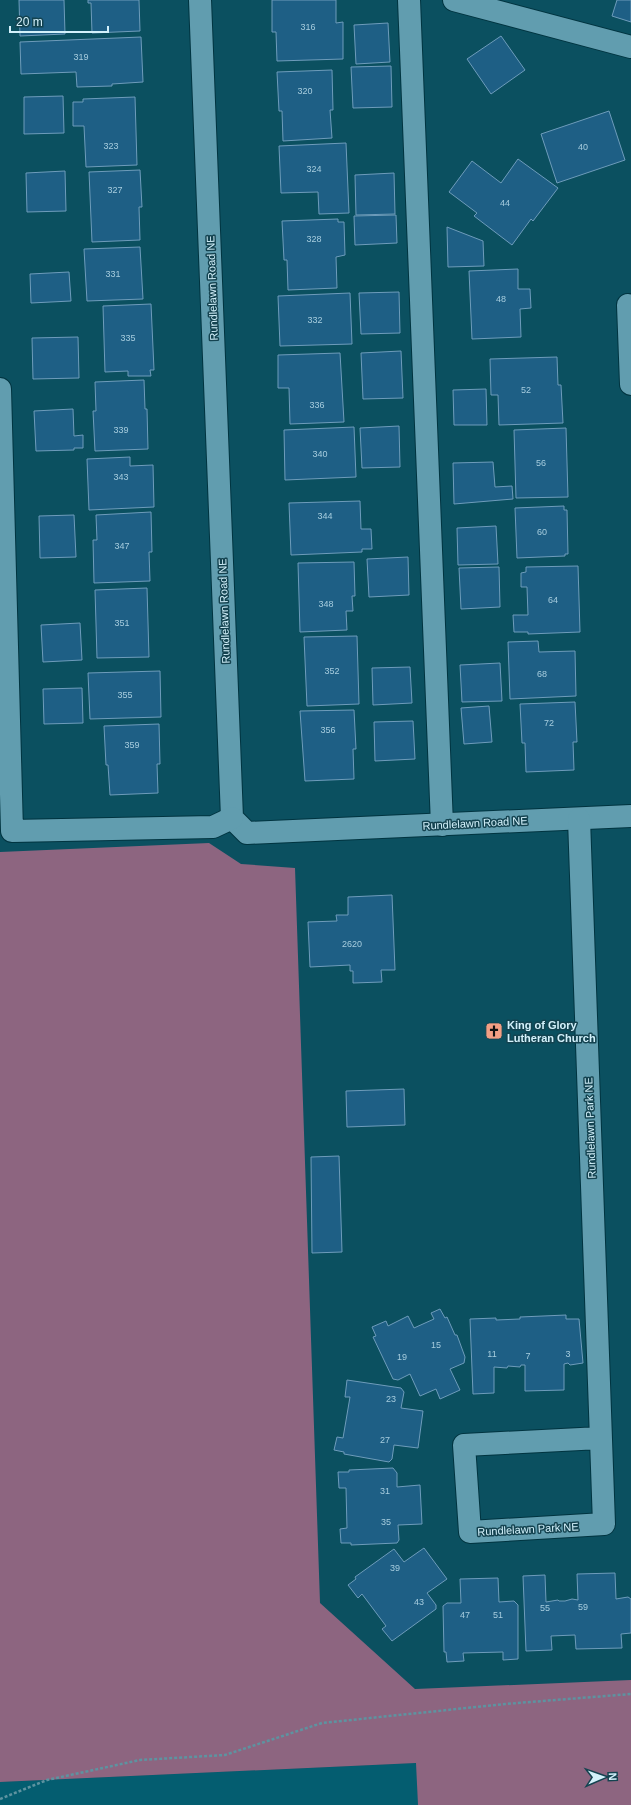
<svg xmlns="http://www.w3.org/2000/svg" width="631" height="1805" font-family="Helvetica,sans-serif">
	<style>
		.built { fill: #045d70 }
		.green { fill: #8d6580 }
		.building { fill: #1e5f85; stroke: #6e9cbb }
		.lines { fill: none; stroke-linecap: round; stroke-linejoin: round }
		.minor-casing { stroke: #003440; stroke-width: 24 }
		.path { stroke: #5e93a0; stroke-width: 2.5; stroke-dasharray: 3 2; stroke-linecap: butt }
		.minor { stroke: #619daf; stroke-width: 22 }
		.labels { text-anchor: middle; stroke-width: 3; stroke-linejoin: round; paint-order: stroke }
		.number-label { font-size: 9px; fill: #a6ccde }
		.street-label { font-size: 11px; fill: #d3f1fb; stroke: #144350 }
		.poi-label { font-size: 11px; font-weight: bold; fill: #d3f1fb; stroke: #144350; text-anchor: start }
	</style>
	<rect width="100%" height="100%" fill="#0b5060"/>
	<polygon class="built" points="417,1763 418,1805 0,1805 0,1782"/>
	<polygon class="green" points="209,843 241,864 295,868 320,1603 415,1689 631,1680 631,1805 418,1805 416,1763 0,1782 0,852"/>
	<g class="building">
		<polygon points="19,0 64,0 65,34 20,36"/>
		<polygon points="88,0 139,0 140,31 92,33 91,3 88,3"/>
		<polygon points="272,0 336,0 336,23 343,22 343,59 277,61 276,32 272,32"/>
		<polygon points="617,0 631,0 631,22 612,16"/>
		<polygon points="388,23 390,62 356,64 354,25"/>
		<polygon points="501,36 525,70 491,94 467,59"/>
		<polygon points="141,37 143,82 112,84 112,86 77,87 76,72 21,74 20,42"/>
		<polygon points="391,66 392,107 353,108 351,67"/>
		<polygon points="332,70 333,110 330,110 332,138 283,141 282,111 279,111 277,72"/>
		<polygon points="63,96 64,133 24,134 24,97"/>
		<polygon points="135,97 137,165 86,167 84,126 73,126 73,102 83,102 83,99"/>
		<polygon points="609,111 625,160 557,183 541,134"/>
		<polygon points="346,143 349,213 319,214 318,192 281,193 279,146"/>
		<polygon points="518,159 558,188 533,221 531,219 512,245 474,216 477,213 449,192 472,161 501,183"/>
		<polygon points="140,170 142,207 139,207 140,240 92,242 89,172"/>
		<polygon points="65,171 66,211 27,212 26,173"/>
		<polygon points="394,173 395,214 356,215 355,175"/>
		<polygon points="396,215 397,243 355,245 354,216"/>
		<polygon points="338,219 338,222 344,222 345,255 336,257 337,288 288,290 287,260 284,260 282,221"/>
		<polygon points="447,227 483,241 484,266 448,267"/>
		<polygon points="140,247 143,299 87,301 84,249"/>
		<polygon points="518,269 518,289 530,289 531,308 520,309 521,337 472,339 469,271"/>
		<polygon points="69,272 71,301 31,303 30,274"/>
		<polygon points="399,292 400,333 361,334 359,293"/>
		<polygon points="350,293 352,344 280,346 278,296"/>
		<polygon points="151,304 154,370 150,370 151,376 128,376 128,371 105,372 103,306"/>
		<polygon points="78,337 79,378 33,379 32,338"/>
		<polygon points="401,351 403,398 363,399 361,353"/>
		<polygon points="340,353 344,422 290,424 289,388 278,388 278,355"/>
		<polygon points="557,357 558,385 561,385 563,423 499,425 498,395 491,395 490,359"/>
		<polygon points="144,380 145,409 147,409 148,449 95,451 93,411 96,411 95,382"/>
		<polygon points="486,389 487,425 454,425 453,390"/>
		<polygon points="73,409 74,436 83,435 83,448 74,448 74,450 36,451 34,411"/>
		<polygon points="399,426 400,467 362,468 360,428"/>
		<polygon points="354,427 356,477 285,480 284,430"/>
		<polygon points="566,428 568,497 516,498 514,430"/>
		<polygon points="130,457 130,466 153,465 154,507 89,510 87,459"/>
		<polygon points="493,462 495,487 512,486 513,499 454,504 453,463"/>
		<polygon points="360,501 361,529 371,529 372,549 362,549 362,552 291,555 289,503"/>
		<polygon points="564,506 564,510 567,510 568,554 565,554 565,556 517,558 515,508"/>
		<polygon points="151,512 152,552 149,552 150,581 94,583 93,540 97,540 96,515"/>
		<polygon points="74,515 76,557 40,558 39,516"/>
		<polygon points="496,526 498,564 458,565 457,528"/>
		<polygon points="408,557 409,595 369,597 367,559"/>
		<polygon points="354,562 355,596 352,596 353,611 346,611 347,630 300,632 298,563"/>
		<polygon points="578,566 580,632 528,634 528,632 514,632 513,615 528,615 527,587 521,587 521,573 526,572 526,567"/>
		<polygon points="499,567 500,607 461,609 459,568"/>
		<polygon points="147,588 149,657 97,658 95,590"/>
		<polygon points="80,623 82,660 43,662 41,625"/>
		<polygon points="357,636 359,704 307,706 304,637"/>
		<polygon points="538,641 539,652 575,651 576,696 510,699 508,642"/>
		<polygon points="500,663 502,701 462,702 460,665"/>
		<polygon points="410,667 412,703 373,705 372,668"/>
		<polygon points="160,671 161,717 90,719 88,673"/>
		<polygon points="82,688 83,723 44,724 43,689"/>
		<polygon points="575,702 577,742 573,742 574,770 526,772 525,743 522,743 520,704"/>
		<polygon points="489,706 492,742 464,744 461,708"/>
		<polygon points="354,710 356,749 353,749 354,779 305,781 300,711"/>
		<polygon points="413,721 415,759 375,761 374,722"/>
		<polygon points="159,724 160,764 157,764 158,793 110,795 108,765 106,765 104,726"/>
		<polygon points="392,895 395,970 381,970 382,982 353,983 353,971 350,971 350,965 310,967 308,922 337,921 336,915 348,915 348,897"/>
		<polygon points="404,1089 405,1125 347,1127 346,1091"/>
		<polygon points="339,1156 342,1252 312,1253 311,1157"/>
		<polygon points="440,1309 445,1318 447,1317 455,1335 457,1335 465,1357 464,1363 450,1369 460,1390 440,1399 436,1389 420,1396 410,1374 398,1380 393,1379 373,1337 376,1336 372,1327 386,1321 388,1326 408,1316 414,1328 434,1319 431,1313"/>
		<polygon points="566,1315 566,1319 579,1319 583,1363 570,1365 568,1363 564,1364 564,1390 525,1391 525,1365 521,1365 520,1367 508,1366 507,1368 494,1367 494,1393 473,1394 470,1319 496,1318 496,1320 520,1319 520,1317"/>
		<polygon points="347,1380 401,1388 404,1392 401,1408 423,1411 418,1448 394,1445 392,1459 389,1462 344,1454 344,1452 334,1450 337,1437 343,1438 350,1397 345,1397"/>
		<polygon points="393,1468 397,1473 397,1487 420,1485 422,1524 398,1525 399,1540 397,1543 351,1545 351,1543 341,1543 340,1529 347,1528 346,1488 339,1488 338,1472 349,1472 349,1470"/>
		<polygon points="424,1548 447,1579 427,1593 436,1605 436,1609 392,1641 382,1629 386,1626 362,1594 358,1598 348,1585 356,1579 355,1577 394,1549 404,1562"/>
		<polygon points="615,1573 616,1599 628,1597 631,1599 631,1633 621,1634 622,1648 576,1649 575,1635 551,1636 552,1650 526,1651 523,1576 545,1575 546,1602 558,1600 559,1601 565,1601 572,1599 578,1600 577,1574"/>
		<polygon points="498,1578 499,1602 514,1601 518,1605 518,1659 503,1660 503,1652 463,1653 464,1661 447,1662 446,1652 444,1652 443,1606 447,1603 461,1603 460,1579"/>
	</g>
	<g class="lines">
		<g class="minor-casing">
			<g id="minor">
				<polyline points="200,0 232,818 247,833 631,816"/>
				<polyline points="409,0 442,825"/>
				<polyline points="454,0 631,47"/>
				<polyline points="628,305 631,384"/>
				<polyline points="0,389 12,831 213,827 232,818"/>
				<polyline points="579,819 604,1524 470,1532 464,1445 600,1438"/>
			</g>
		</g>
		<polyline class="path" points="0,1799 47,1780 140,1760 225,1755 322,1723 505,1704 631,1694"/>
		<use href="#minor" class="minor"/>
	</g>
	<defs>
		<g id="church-square" transform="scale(0.9)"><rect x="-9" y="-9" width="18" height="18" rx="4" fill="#f39f84" stroke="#144350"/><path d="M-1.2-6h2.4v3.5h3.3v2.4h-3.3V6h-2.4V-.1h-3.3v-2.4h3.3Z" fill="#111"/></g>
	</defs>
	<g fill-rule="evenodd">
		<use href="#church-square" x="494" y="1031"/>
	</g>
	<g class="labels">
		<g class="number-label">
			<text x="308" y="30">316</text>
			<text x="81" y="60">319</text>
			<text x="305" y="94">320</text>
			<text x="111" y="149">323</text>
			<text x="583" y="150">40</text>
			<text x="314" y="172">324</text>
			<text x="115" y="193">327</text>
			<text x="505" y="206">44</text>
			<text x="314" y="242">328</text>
			<text x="113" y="277">331</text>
			<text x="501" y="302">48</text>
			<text x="315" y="323">332</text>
			<text x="128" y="341">335</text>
			<text x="526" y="393">52</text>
			<text x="317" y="408">336</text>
			<text x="121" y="433">339</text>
			<text x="320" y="457">340</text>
			<text x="541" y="466">56</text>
			<text x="121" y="480">343</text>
			<text x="325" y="519">344</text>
			<text x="542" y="535">60</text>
			<text x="122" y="549">347</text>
			<text x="553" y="603">64</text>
			<text x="326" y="607">348</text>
			<text x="122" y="626">351</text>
			<text x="332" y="674">352</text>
			<text x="542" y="677">68</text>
			<text x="125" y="698">355</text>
			<text x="549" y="726">72</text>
			<text x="328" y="733">356</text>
			<text x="132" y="748">359</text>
			<text x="352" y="947">2620</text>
			<text x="436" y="1348">15</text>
			<text x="492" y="1357">11</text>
			<text x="568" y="1357">3</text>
			<text x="528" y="1359">7</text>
			<text x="402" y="1360">19</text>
			<text x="391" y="1402">23</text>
			<text x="385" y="1443">27</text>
			<text x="385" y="1494">31</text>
			<text x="386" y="1525">35</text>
			<text x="395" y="1571">39</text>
			<text x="419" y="1605">43</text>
			<text x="583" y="1610">59</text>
			<text x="545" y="1611">55</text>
			<text x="465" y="1618">47</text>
			<text x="498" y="1618">51</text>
		</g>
		<g class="street-label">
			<text transform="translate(212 288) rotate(-92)" y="4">Rundlelawn Road NE</text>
			<text transform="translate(224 611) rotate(-92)" y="4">Rundlelawn Road NE</text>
			<text transform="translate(475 823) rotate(-3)" y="4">Rundlelawn Road NE</text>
			<text transform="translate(590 1128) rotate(-92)" y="4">Rundlelawn Park NE</text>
			<text transform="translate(528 1529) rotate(-3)" y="4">Rundlelawn Park NE</text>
		</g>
		<g class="poi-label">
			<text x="507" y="1029">King of Glory<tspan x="507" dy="13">Lutheran Church</tspan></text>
		</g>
	</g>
	<g transform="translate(603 1777) rotate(88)" stroke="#144350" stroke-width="3" paint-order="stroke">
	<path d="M0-3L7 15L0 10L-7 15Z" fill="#d3f1fb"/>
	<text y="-6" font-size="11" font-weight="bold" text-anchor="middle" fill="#d3f1fb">N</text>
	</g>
	<path d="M10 26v6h98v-6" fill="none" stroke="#d3f1fb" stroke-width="2"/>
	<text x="16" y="26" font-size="12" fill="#d3f1fb" stroke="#144350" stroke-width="3" paint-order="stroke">20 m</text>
</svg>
